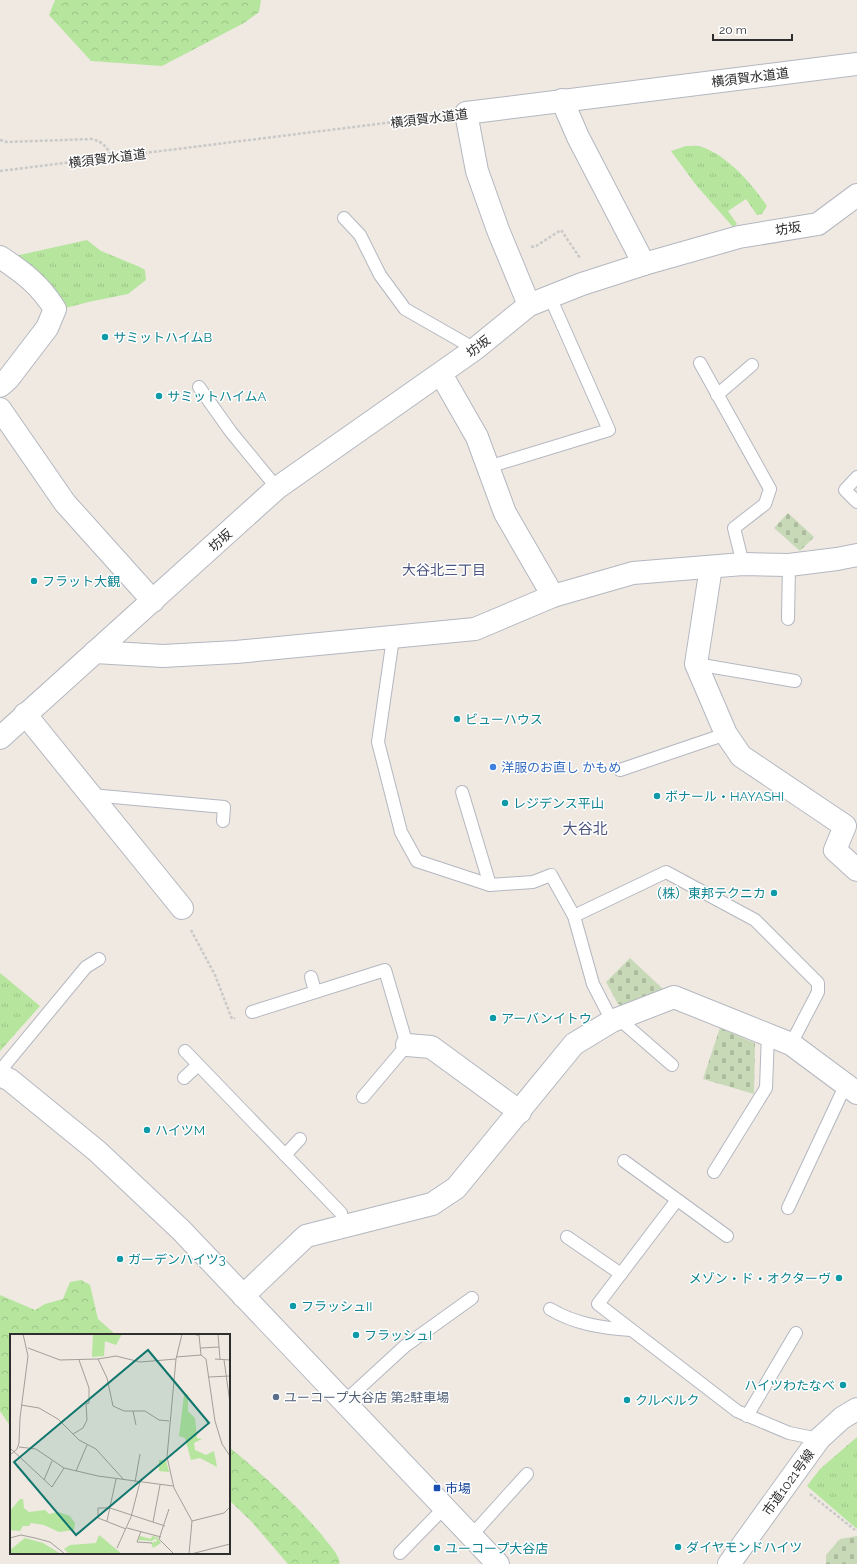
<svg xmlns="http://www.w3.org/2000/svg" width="857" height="1564" font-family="Raleway,'Noto Sans JP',sans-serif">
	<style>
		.grass { fill: url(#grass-tufts) }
		.forest { fill: url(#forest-crowns) }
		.cemetery { fill: url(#cemetery-stones) }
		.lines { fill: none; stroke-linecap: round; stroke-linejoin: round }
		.lane-casing { stroke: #b4b7c1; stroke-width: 14 }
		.street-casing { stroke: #b4b7c1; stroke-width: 24 }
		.secondary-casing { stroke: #b4b7c1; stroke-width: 24 }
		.path { stroke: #c9c9c9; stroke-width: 2.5; stroke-dasharray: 3 2; stroke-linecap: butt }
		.lane { stroke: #fff; stroke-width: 12 }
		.street { stroke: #fff; stroke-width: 22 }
		.secondary { stroke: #fff; stroke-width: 22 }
		.culture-dot { fill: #0f9aa8; stroke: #fff; stroke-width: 1.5 }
		.shop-dot { fill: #3f7fe0; stroke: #fff; stroke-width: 1.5 }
		.service-dot { fill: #5c6f8a; stroke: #fff; stroke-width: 1.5 }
		.transit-dot { fill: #1a4fb4; stroke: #fff; stroke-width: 1.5 }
		.labels { text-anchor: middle; stroke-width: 3; stroke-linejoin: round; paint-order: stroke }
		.street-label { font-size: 13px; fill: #2e2e2e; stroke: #fff }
		.culture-label { font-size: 13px; fill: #0d838f; stroke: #fff; text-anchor: start }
		.shop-label { font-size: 13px; fill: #366cbe; stroke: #fff; text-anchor: start }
		.service-label { font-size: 13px; fill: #4e5e75; stroke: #fff; text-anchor: start }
		.transit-label { font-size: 13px; fill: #164399; stroke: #fff; text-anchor: start }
		.neighbourhood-label { font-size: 14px; fill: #4d5680; stroke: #fff }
		.quarter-label { font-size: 15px; fill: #4d5680; stroke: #fff }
		.inset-road { fill: none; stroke: #a29e99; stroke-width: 1 }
		.view { fill: #0f766e; fill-opacity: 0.15; stroke: #0f766e; stroke-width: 2 }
		.inset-edge { fill: none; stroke: #2e2e2e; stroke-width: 2 }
	</style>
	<defs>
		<pattern id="grass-tufts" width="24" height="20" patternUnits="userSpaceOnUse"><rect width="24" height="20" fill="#b6e59e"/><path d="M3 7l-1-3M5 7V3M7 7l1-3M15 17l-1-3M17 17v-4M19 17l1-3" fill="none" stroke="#9dc588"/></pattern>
		<pattern id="forest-crowns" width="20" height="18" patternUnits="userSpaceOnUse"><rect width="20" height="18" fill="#b6e59e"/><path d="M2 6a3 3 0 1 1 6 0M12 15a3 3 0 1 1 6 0" fill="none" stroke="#9dc588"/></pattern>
		<pattern id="cemetery-stones" width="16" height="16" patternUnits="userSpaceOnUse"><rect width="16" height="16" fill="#c8d9b8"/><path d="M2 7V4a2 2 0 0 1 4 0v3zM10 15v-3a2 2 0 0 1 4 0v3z" fill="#acbb9e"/></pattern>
	</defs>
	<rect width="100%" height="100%" fill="#efe9e1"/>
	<g class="grass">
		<path d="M686,146C691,146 697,145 702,147C728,156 752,184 767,206L762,214L757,215L746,199L728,211L737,224L733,227L696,185L671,151Z"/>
		<polygon points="87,240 101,251 140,267 145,270 146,280 128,294 93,301 61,309 15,256"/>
		<polygon points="0,973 40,1006 0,1051"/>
		<polygon points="857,1437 857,1529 807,1486 820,1469"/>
	</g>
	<g class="forest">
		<polygon points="55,0 261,0 259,12 244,23 162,66 91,61 49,15"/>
		<polygon points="81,1280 90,1285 98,1319 116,1335 11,1335 11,1427 0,1411 0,1295 35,1310 45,1304 63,1299 70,1282"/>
		<path d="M229,1447C262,1474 294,1502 321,1534C328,1544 336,1550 340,1562L338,1564H288L251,1521L229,1500Z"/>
	</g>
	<g class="cemetery">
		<polygon points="788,513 814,537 800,551 774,528"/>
		<polygon points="630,958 663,989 627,1007 618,1004 606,982"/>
		<polygon points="720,1028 755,1043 754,1094 703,1079"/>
		<polygon points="857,1536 857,1564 826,1564 826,1555 840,1539"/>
	</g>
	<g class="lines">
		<g class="lane-casing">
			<g id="lane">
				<polyline points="344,218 360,235 380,275 405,309 475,349"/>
				<polyline points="700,363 770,489 765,504 734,528 743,564"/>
				<polyline points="199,387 231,432 277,488"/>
				<polyline points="717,395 752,365"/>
				<polyline points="488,467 609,430 550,297"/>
				<polyline points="857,477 845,490 857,502"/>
				<polyline points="788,619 789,565"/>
				<polyline points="393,638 378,742 401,832 417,861 490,885 533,882 551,875 574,916 593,984 612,1021"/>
				<polyline points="696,664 795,681"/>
				<polyline points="620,770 726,734"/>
				<polyline points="462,792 490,885"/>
				<polyline points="91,795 224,807 223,821"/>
				<polyline points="574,916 666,872 755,920 818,983 818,992 791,1044"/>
				<polyline points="311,977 315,991"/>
				<polyline points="252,1012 385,970 407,1045 363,1097"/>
				<polyline points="619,1019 672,1065"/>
				<polyline points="185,1051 341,1213 344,1226"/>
				<polyline points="0,1071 86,967 99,959"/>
				<polyline points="184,1078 198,1065"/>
				<polyline points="285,1155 300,1139"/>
				<polyline points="624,1161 727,1236"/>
				<polyline points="714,1172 766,1088 768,1034"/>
				<polyline points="677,1200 598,1304 737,1411 789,1433 819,1439"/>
				<polyline points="788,1208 846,1084"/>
				<polyline points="567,1237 621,1274"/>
				<path d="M550,1309C575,1324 602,1328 631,1330"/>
				<polyline points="344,1402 405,1346 472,1298"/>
				<polyline points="747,1416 796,1333"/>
				<polyline points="471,1536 527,1474"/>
				<polyline points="400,1553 444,1508"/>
			</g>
		</g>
		<g class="street-casing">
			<g id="street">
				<polyline points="562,100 578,137 644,264"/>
				<path d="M0,257C23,272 40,285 55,309L47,328L8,379L0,386"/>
				<polyline points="529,305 498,230 477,171 466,113 857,64"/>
				<polyline points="441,374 477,437 505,513 553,596"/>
				<polyline points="0,409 65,503 153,601"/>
				<polyline points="711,567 696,664 726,734 741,756 845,826 835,850 857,870"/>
				<polyline points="95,652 163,656 236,652 475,629 553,596 633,573 743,564 789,565 837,559 857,555"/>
				<polyline points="25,714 182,908"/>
				<polyline points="0,738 277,488 475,349 529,305 582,284 644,264 739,237 818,224 857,195"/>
				<polyline points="407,1045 431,1047 520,1112"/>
				<polyline points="0,1075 10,1080 97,1151 181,1230 498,1564"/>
				<polyline points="243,1296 306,1236 432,1204 456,1188 574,1044 612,1021 674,997 791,1044 857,1093"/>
			</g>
		</g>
		<g class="secondary-casing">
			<polyline id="secondary" points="729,1564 819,1439 842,1418 857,1409"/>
		</g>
		<g class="path">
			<path d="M0,140L7,142L92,139C103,142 107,147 112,157"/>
			<polyline points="0,171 442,116"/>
			<polyline points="531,247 536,246 561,230 580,258"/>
			<polyline points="191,930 215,975 232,1019 235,1018"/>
			<polyline points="810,1494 855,1530"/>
		</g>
		<use href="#lane" class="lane"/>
		<use href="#street" class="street"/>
		<use href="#secondary" class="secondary"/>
	</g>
	<g class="culture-dot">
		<circle cx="105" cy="337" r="4"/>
		<circle cx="159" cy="396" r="4"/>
		<circle cx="34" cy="581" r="4"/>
		<circle cx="457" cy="719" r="4"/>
		<circle cx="657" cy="796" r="4"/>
		<circle cx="505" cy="803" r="4"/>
		<circle cx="774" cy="893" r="4"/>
		<circle cx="493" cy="1018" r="4"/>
		<circle cx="147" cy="1130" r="4"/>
		<circle cx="120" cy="1259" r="4"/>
		<circle cx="839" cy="1278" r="4"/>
		<circle cx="293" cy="1306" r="4"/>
		<circle cx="356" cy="1335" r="4"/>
		<circle cx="843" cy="1385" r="4"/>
		<circle cx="627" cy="1400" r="4"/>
		<circle cx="678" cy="1547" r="4"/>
		<circle cx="437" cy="1548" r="4"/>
	</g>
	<circle class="shop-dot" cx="493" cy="767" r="4"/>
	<circle class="service-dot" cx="276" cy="1397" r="4"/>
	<rect class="transit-dot" x="433" y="1484" width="8" height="8" rx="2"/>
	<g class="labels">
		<g class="street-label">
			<text transform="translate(750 77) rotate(-7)" y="5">横須賀水道道</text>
			<text transform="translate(429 118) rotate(-7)" y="5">横須賀水道道</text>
			<text transform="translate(107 158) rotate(-7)" y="5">横須賀水道道</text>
			<text transform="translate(788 228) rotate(-9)" y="5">坊坂</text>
			<text transform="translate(478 346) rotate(-38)" y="5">坊坂</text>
			<text transform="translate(220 540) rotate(-42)" y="5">坊坂</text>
			<text transform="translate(788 1482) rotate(-54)" y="5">市道1021号線</text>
		</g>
		<g class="culture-label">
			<text x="113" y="342">サミットハイムB</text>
			<text x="167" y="401">サミットハイムA</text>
			<text x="42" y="586">フラット大観</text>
			<text x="465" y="724">ビューハウス</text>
			<text x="665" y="801">ボナール・HAYASHI</text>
			<text x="513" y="808">レジデンス平山</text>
			<text x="766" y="898" text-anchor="end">（株）東邦テクニカ</text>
			<text x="501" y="1023">アーバンイトウ</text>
			<text x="155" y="1135">ハイツM</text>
			<text x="128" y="1264">ガーデンハイツ3</text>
			<text x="831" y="1283" text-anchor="end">メゾン・ド・オクターヴ</text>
			<text x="301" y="1311">フラッシュII</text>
			<text x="364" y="1340">フラッシュI</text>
			<text x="835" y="1390" text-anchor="end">ハイツわたなべ</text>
			<text x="635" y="1405">クルベルク</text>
			<text x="686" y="1552">ダイヤモンドハイツ</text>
			<text x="445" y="1553">ユーコープ大谷店</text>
		</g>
		<g class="shop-label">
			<text x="501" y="772">洋服のお直し かもめ</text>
		</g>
		<g class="service-label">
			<text x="284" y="1402">ユーコープ大谷店 第2駐車場</text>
		</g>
		<g class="transit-label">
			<text x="445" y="1493">市場</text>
		</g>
		<g class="neighbourhood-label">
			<text x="444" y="575">大谷北三丁目</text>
		</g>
		<g class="quarter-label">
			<text x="585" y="834">大谷北</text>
		</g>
	</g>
	<g transform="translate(10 1334)">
		<rect width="220" height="220" fill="#efe9e1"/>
		<path d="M149,126H156L159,138L149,137ZM130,202L141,205L142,202L147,203L151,209L143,214L141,209L147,207L146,204L142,207L128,206Z" fill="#b6e59e"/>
		<path d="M83,0H112L106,11L95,7L94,22L82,23ZM178,60V77L185,84L187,104L192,105L184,109L185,116L196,121L204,117L207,133L190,124L181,126L175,104L169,102L174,61ZM10,165H13L14,174L19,178L35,176L39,180L48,178L60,182L65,189L64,196L49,198L34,191L21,189L19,192H13L10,197L0,196V177ZM89,201L112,220H59L54,215L60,211L86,209ZM15,204L33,209L51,220H0V216Z" fill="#b6e59e"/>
		<path class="inset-road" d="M172,0L166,25L157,123L164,154L182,187L179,220M208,0L210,25M186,1H189L191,21M18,14L50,26L88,25L106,22L130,28L166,25M191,14L209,13M166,23L191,21L196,25L205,87L212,110L220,122M88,25L97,44L103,72L114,77H135L149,86L159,87M205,25L220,26M214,26L220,69M199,43L220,42M11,71L29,74L48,85L69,106L86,115L114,146M123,77L126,91M63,100L73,94L77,86L76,70L79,69V54L69,26M9,113L26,115L54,134L88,142L163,152M0,114L42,153L54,134M0,121L7,115L9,109L10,84L18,22L13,0M66,137L77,111M34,146L42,127M125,148L130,120M159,175L149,205L164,220M97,187L106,145M182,187L214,179L220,173M143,188L150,151M117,194L151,203M116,195L88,184V174H100L155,192M131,197L127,208L142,209M0,204L11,201L25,204L40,208L55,220M107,214L121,183L130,148M181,220L220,210"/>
		<path class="view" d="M138,16L199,89L66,201L4,128Z"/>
		<rect width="220" height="220" class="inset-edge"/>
	</g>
	<path d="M713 34v6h79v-6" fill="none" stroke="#2e2e2e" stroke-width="2"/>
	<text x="719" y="34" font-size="12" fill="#2e2e2e" stroke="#ffffff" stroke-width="3" paint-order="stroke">20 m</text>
</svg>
